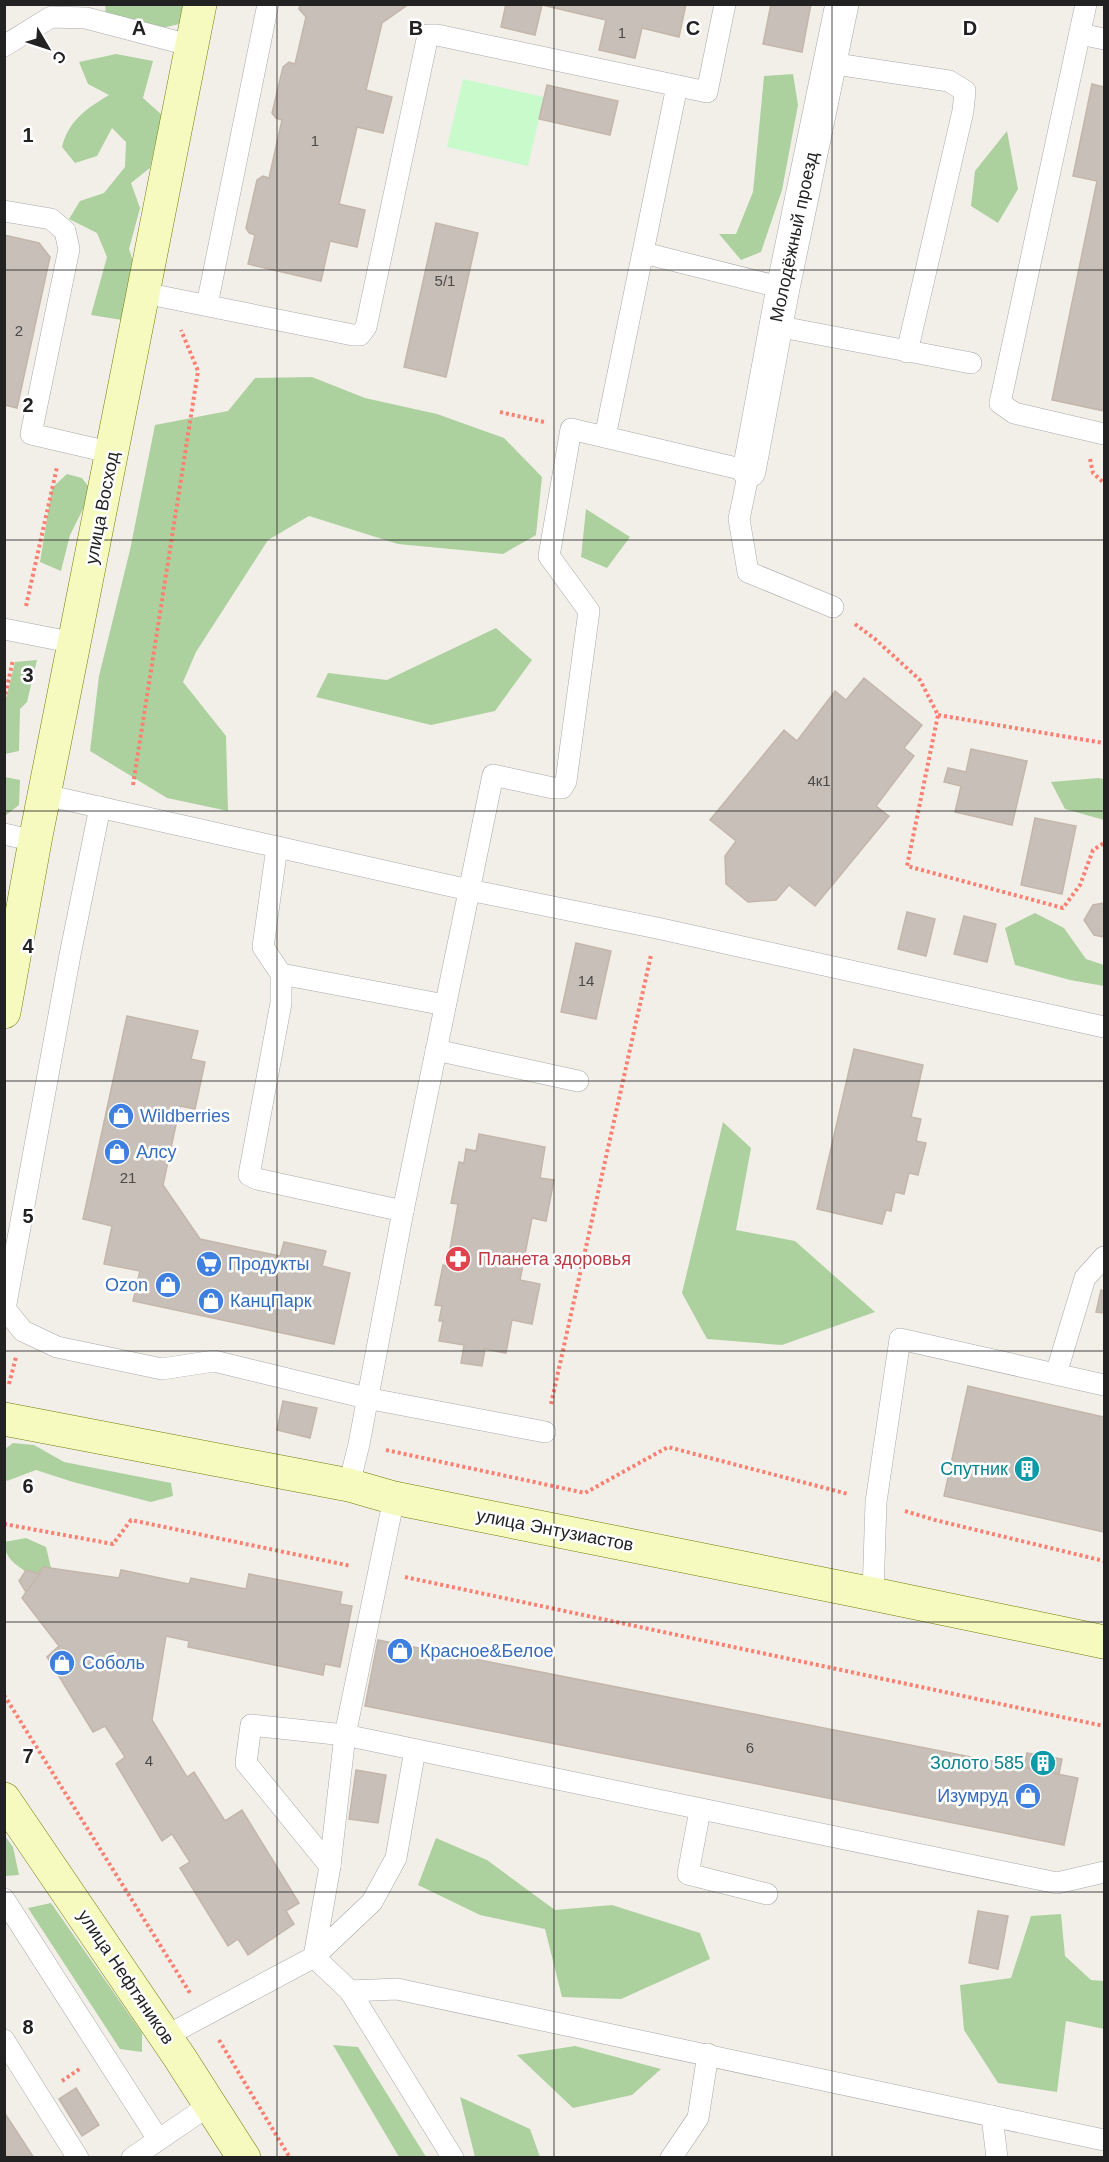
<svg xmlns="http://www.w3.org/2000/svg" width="1109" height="2162" font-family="Helvetica,sans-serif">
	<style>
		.forest { fill: #add19e }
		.park { fill: #c8facc }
		.building { fill: #c7bfb8; stroke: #c4b6ab; stroke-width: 1.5 }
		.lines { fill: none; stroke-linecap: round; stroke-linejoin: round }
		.lane-casing { stroke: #a9a9a9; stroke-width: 22 }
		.street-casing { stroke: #a9a9a9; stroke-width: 34 }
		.secondary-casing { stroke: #707d05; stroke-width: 34 }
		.path { stroke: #fa8072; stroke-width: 4; stroke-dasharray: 3 3; stroke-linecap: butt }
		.lane { stroke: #fff; stroke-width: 21 }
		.street { stroke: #fff; stroke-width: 33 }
		.secondary { stroke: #f7fabf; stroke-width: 33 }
		.grid { fill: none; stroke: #222; stroke-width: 1.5; stroke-opacity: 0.55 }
		.labels { text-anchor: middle; stroke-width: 5; stroke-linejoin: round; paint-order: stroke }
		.number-label { font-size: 15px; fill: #4b4948 }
		.street-label { font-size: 18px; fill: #222; stroke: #fff }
		.shop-label { font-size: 18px; fill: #366cbe; stroke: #fff; text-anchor: start }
		.health-label { font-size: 18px; fill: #be3a42; stroke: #fff; text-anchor: start }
		.culture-label { font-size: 18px; fill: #0d838f; stroke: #fff; text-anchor: end }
		.grid-label { font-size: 20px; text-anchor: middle; font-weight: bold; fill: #222; stroke: #fff; stroke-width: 5; stroke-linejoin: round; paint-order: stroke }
	</style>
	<rect width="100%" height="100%" fill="#f2efe9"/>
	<g class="forest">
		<polygon points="105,5 183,5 179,24 158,29 106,16"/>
		<path d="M116,54L153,61L143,98L162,115L150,168L131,183L140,208L129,249L135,268L122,320L91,315L107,257L97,233L69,219L80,201L104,193L125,167L126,142L112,128L97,156L75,163L62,147C69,120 86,109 109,95L88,84L79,62Z"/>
		<polygon points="793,74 798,105 782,190 761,252 741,260 719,234 736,234 753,192 764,76"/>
		<polygon points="1007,131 1018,189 998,223 971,206 975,171"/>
		<polygon points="312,377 365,398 437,414 504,438 542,477 536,535 503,554 398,544 309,516 268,540 196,652 183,682 226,736 228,811 167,798 90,751 99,676 130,550 155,425 228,411 255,378"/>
		<polygon points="67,474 82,478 92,491 70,535 61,571 40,562 52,488"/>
		<polygon points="586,509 630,537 607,568 581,557"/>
		<polygon points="496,628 532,660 495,711 431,725 316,697 328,673 387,680"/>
		<polygon points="37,660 27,702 20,709 19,751 5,754 5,703 15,662"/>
		<polygon points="5,777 20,780 19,805 5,816"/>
		<polygon points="1098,778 1104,779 1104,820 1065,809 1051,782"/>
		<polygon points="1035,913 1064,928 1086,959 1104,965 1104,986 1070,980 1015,965 1005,928"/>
		<polygon points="723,1122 751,1148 736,1230 795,1241 875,1312 782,1345 707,1339 682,1293"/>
		<polygon points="13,1443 34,1445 64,1462 171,1483 173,1496 151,1502 73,1482 36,1470 7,1481 5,1478 5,1449"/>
		<path d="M26,1538L46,1547L51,1568L31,1575C18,1566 5,1560 4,1542Z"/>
		<polygon points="5,1836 13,1847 19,1875 5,1876"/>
		<polygon points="436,1838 487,1860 555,1910 612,1905 700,1933 710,1959 621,1999 562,1997 545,1929 480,1915 418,1885"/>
		<polygon points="51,1903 142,2033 142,2052 120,2049 28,1908"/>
		<polygon points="1061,1914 1065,1956 1091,1980 1104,1981 1104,2029 1066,2021 1057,2092 998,2083 964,2030 960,1985 1011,1978 1031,1916"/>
		<polygon points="333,2045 358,2047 426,2157 399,2157"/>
		<polygon points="575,2046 661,2069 632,2095 573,2108 517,2055"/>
		<polygon points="460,2097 530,2129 540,2157 475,2157"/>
	</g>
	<polygon class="park" points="463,79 544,97 528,166 447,147"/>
	<g class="building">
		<polygon points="300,4 409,4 382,23 366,90 392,97 383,133 357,127 339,204 365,210 357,247 330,241 321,281 248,264 255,235 249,233 246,228 257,180 263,176 269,178 282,120 276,118 272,113 283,67 289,62 295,64 306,17 299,9"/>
		<polygon points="506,4 686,4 679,37 642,28 635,58 599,50 606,20 542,5 535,35 501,27"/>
		<polygon points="771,4 811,4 802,52 763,44"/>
		<polygon points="1092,84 1104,87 1104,411 1052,400 1097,181 1073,176"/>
		<polygon points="547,85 618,101 610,135 539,119"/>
		<polygon points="436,223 478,233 446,377 404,367"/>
		<polygon points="4,235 39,243 50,257 17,408 4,405"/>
		<polygon points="864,678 922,725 904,748 914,756 876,806 889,816 815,906 789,885 776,900 748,902 726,884 725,856 736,841 710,820 784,730 797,741 835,691 846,700"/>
		<polygon points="971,749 1027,761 1012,825 955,812 961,786 944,782 948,768 966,772"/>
		<polygon points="1035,818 1076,826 1062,894 1021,885"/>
		<polygon points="1104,903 1104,937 1094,935 1084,920 1093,905"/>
		<polygon points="907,912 935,919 926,956 898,949"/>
		<polygon points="964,916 996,924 987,962 954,954"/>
		<polygon points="576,943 611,951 596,1019 561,1012"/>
		<polygon points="127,1016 198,1031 191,1059 205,1062 195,1109 180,1106 163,1185 200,1239 280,1256 284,1242 326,1251 322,1266 350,1273 334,1344 133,1301 140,1271 104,1264 112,1226 83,1219"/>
		<polygon points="854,1049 923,1065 911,1117 921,1119 916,1141 926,1143 918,1175 909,1173 904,1194 895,1192 891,1211 886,1210 882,1224 817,1209"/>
		<polygon points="479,1134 545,1147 540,1178 554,1180 546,1221 532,1218 520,1280 540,1284 532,1324 512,1320 506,1353 485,1349 482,1366 461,1363 464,1345 439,1341 443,1321 439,1321 442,1306 435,1305 443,1265 447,1266 458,1204 451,1203 459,1162 464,1163 466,1149 476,1151"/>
		<polygon points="1101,1290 1104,1291 1104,1313 1096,1312"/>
		<polygon points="968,1386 1104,1417 1104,1532 944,1496"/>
		<polygon points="283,1401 317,1408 310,1438 277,1430"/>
		<polygon points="43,1567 119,1578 121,1570 189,1584 191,1578 246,1589 249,1574 342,1592 340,1604 352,1606 340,1667 325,1664 323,1675 188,1647 189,1641 166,1636 152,1720 187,1777 194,1772 225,1821 242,1810 299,1903 286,1911 294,1924 248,1955 238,1939 228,1946 180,1868 190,1862 172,1834 162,1841 116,1764 125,1757 105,1726 93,1732 47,1657 59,1646 22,1598"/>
		<polygon points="26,1570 40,1574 26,1592 19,1581"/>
		<polygon points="378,1640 1078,1778 1064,1845 365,1706"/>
		<polygon points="1027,1753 1062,1759 1059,1774 1024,1767"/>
		<polygon points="356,1770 386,1775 378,1823 349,1819"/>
		<polygon points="978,1911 1008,1916 998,1969 969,1963"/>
		<polygon points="76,2088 99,2125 82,2136 59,2099"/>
		<polygon points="4,2112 34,2158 4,2158"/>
	</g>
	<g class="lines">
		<g class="lane-casing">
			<g id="lane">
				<polyline points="1086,4 1000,403 1014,413 1104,434"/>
				<polyline points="1080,34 1104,39"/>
				<polyline points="4,46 51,17 86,18 193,46"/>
				<polyline points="829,63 949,81 965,91 963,111 907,352"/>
				<polyline points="4,211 51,219 65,231 69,249 31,434 113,453"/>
				<polyline points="644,253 783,288"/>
				<polyline points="144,293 353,335 360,335 366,327 428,35 437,35 707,92 725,4"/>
				<polyline points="207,305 268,4"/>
				<polyline points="776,326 971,363"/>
				<polyline points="605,437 677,86"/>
				<polyline points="4,629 75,643"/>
				<polyline points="45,795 469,890 657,928 1104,1027"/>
				<polyline points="100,807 70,955 5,1309 23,1331 57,1347 162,1369 214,1361 366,1398 545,1432"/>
				<polyline points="4,834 35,841"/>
				<polyline points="277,847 263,947 281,974 281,1003 249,1175 257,1179 403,1211"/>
				<polyline points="281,974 445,1005"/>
				<polyline points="436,1050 578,1081"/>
				<polyline points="1056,1374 1085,1278 1104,1257"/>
				<polyline points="349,1485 359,1444 403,1211 493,775 553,788 562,788 566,781 589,611 549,556 571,429 749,471 739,519 748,572 833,607"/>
				<polyline points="873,1594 876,1502 900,1339 1104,1385"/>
				<polyline points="700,1810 688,1874 767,1894"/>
				<polyline points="330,1866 246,1763 251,1725 345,1735 1057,1883 1104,1872"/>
				<polyline points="4,1899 158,2139"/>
				<polyline points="350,1991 314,1957 372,1902 396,1858 415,1750"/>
				<polyline points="166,2036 314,1957 330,1866 345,1735 394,1498"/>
				<polyline points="4,2040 78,2158"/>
				<polyline points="992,2116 997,2158"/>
				<polyline points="132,2158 211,2104"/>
				<polyline points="453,2158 350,1991 397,1989 1104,2140"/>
				<polyline points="671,2158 698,2118 708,2054"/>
			</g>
		</g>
		<g class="street-casing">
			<polyline id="street" points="749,471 783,288 842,4"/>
		</g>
		<g class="secondary-casing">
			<g id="secondary">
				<polyline points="4,1012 35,841 200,4"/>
				<polyline points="4,1419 349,1485 394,1498 873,1594 1104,1642"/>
				<polyline points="4,1799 180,2058 244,2158"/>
			</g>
		</g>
		<g class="path">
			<polyline points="500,412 544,422"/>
			<polyline points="1090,459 1093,473 1104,483"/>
			<polyline points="26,606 57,467"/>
			<polyline points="855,624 875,639 920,680 938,715 907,866 1063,908 1080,885 1093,850 1104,843"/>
			<polyline points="4,700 13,660"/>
			<polyline points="938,715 1104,743"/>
			<polyline points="133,785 198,371 181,330"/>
			<polyline points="9,1384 16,1357"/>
			<polyline points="551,1404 651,955"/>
			<polyline points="386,1450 585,1493 668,1447 848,1494"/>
			<polyline points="905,1511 935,1520 1104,1561"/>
			<polyline points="4,1524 113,1544 131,1520 351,1566"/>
			<polyline points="405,1577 1104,1726"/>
			<polyline points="4,1695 190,1993"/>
			<polyline points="219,2040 290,2158"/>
			<polyline points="62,2081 81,2068"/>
		</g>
		<use href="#lane" class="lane"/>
		<use href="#street" class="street"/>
		<use href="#secondary" class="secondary"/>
	</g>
	<path class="grid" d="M277,4V2158M554,4V2158M832,4V2158M4,270H1104M4,540H1104M4,811H1104M4,1081H1104M4,1351H1104M4,1622H1104M4,1892H1104"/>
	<defs>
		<g id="shop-disc" transform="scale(1.35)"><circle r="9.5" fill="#3f7fe0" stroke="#fff"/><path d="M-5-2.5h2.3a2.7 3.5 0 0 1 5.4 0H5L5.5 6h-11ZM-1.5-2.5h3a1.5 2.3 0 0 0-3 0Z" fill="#fff"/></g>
		<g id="pharmacy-disc" transform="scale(1.35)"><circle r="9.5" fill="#e0444e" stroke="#fff"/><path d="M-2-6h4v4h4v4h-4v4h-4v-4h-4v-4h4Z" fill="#fff"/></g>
		<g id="supermarket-disc" transform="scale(1.35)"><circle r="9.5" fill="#3f7fe0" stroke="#fff"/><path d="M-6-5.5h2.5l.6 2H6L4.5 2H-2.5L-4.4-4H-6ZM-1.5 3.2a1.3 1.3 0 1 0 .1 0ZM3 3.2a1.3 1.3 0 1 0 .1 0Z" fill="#fff"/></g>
		<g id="building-disc" transform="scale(1.35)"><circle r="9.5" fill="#0f9aa8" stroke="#fff"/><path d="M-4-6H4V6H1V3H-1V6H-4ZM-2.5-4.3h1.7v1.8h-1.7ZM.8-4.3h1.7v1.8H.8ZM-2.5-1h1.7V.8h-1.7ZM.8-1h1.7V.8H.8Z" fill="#fff"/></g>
	</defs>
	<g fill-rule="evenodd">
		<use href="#shop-disc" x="121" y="1116"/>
		<use href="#shop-disc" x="117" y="1152"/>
		<use href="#pharmacy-disc" x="458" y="1259"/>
		<use href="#supermarket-disc" x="209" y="1264"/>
		<use href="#shop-disc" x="168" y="1285"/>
		<use href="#shop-disc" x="211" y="1301"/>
		<use href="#building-disc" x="1027" y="1469"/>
		<use href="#shop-disc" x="400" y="1651"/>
		<use href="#shop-disc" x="62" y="1663"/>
		<use href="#building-disc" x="1043" y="1763"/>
		<use href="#shop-disc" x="1028" y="1796"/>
	</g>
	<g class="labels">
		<g class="number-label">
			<text x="622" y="38">1</text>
			<text x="315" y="146">1</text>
			<text x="445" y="286">5/1</text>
			<text x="19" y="336">2</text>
			<text x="819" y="786">4к1</text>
			<text x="586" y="986">14</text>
			<text x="128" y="1183">21</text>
			<text x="750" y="1753">6</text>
			<text x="149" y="1766">4</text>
		</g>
		<g class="street-label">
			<text transform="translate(794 237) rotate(-78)" y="6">Молодёжный проезд</text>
			<text transform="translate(102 508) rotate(-79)" y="6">улица Восход</text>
			<text transform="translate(555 1530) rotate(11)" y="6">улица Энтузиастов</text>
			<text transform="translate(126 1977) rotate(56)" y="6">улица Нефтяников</text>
		</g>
		<g class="shop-label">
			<text x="140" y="1122">Wildberries</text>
			<text x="136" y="1158">Алсу</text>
			<text x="228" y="1270">Продукты</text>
			<text x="148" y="1291" text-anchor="end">Ozon</text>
			<text x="230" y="1307">КанцПарк</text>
			<text x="420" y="1657">Красное&amp;Белое</text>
			<text x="82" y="1669">Соболь</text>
			<text x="1008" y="1802" text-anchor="end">Изумруд</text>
		</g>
		<g class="health-label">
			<text x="478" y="1265">Планета здоровья</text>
		</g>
		<g class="culture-label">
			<text x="1008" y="1475">Спутник</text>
			<text x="1024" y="1769">Золото 585</text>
		</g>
	</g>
	<g class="grid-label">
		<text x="139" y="35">A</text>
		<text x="416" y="35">B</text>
		<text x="693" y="35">C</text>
		<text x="970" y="35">D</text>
		<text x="28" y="142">1</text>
		<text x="28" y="412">2</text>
		<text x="28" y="682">3</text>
		<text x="28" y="953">4</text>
		<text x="28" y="1223">5</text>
		<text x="28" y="1493">6</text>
		<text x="28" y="1763">7</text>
		<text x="28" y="2034">8</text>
	</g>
	<rect width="1109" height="2162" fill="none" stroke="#222222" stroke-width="12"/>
	<g transform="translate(48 48) rotate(129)" stroke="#ffffff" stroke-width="4.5" paint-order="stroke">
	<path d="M0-4.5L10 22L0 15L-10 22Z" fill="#222222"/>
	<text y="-9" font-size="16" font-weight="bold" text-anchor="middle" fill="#222222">С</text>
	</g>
</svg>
